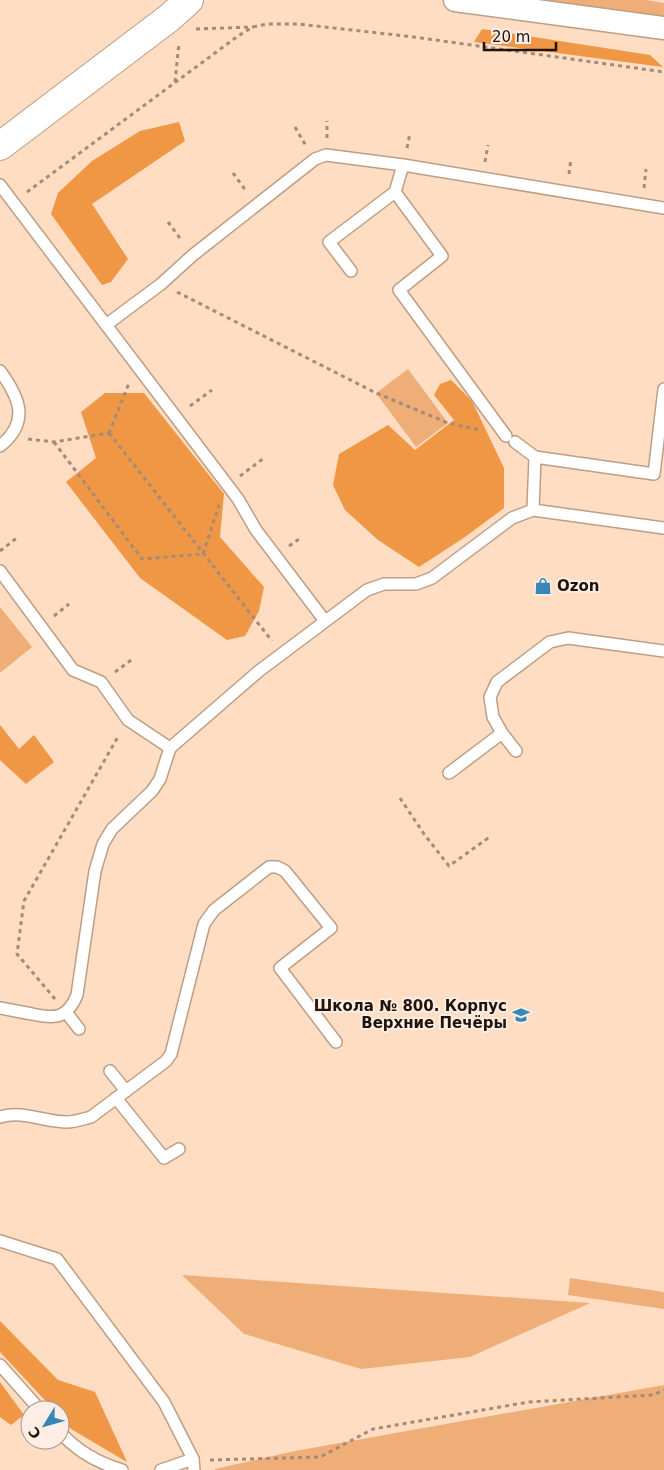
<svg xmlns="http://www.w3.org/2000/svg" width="664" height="1470" font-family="'DejaVu Sans',sans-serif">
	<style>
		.green { fill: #efae78 }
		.forest { fill: #f09745 }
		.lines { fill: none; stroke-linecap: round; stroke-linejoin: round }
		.service-casing { stroke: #bd9e85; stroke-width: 14 }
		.minor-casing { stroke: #bd9e85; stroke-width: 25 }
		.tertiary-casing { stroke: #bd9e85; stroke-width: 30 }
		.path { stroke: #a48b77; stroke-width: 3; stroke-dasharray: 4 4; stroke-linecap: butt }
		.service { stroke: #fff; stroke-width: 11 }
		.minor { stroke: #fff; stroke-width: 22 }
		.tertiary { stroke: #fff; stroke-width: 28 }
		.labels { text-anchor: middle; stroke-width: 4; stroke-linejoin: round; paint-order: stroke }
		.poi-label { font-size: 15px; font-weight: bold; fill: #1f130a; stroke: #fceee4; text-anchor: start }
	</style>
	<rect width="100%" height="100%" fill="#ffddc2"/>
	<g class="green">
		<polygon points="508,0 645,0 664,3 664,20"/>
		<polygon points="408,369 448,423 416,447 376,393"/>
		<polygon points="0,607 32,647 0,673"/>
		<polygon points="182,1275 590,1303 470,1357 361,1369 244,1334"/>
		<polygon points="570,1278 664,1292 664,1309 568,1295"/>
		<polygon points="664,1385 664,1470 215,1470 215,1469 295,1451"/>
	</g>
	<g class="forest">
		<polygon points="482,29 650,55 663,67 474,42"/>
		<polygon points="179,122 185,141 92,204 128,259 111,282 102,285 51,214 58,193 92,161 140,131"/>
		<polygon points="451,380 472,401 504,468 504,508 465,537 419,567 378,540 345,510 333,485 339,454 388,425 415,450 454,420 434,395 440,384"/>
		<polygon points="105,393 144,393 224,494 220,537 264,587 259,611 245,636 227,640 140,578 66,482 96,458 81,412"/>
		<polygon points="0,725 19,749 34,735 54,762 26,784 0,760"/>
		<polygon points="0,1321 58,1380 95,1392 127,1462 71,1429 60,1416 60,1410 54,1410 0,1352"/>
		<polygon points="0,1382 24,1415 11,1425 0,1417"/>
	</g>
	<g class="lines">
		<g class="service-casing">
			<g id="service">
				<polyline points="403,165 395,192 442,256 399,290 506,436"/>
				<polyline points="0,185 238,499 256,530 325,621"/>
				<polyline points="351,271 329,242 395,192"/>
				<polyline points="106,325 161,284 193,255 315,159 326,155 403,165 664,208"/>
				<path d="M0,371C20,398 30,422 0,446"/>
				<polyline points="515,442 535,457"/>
				<polyline points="533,510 535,457 654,474 664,389"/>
				<polyline points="0,571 73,670 101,682 128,720 170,748"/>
				<polyline points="516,751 502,733 493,717 490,697 497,682 550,642 568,638 664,651"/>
				<polyline points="449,773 502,733"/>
				<path d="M0,1008C11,1010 21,1012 32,1014C55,1019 67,1019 77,995L95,871L103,844L112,829L152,791L160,779L170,748L259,671L367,590L384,584H416L432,578L512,518L533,510L664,528"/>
				<polyline points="66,1012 79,1029"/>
				<polyline points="110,1071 126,1091"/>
				<polyline points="116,1098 164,1158 179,1149"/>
				<path d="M0,1117C23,1110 44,1122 67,1122C75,1122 83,1119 91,1117L166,1061L171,1054L204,924L214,910L269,867H277L285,871L331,928L280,968L336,1042"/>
				<polyline points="0,1241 57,1259 164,1402 193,1459 194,1470"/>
				<polyline points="0,1365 40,1410"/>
				<path d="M60,1432C76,1450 98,1463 122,1470"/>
				<polyline points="161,1470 193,1459"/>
			</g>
		</g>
		<g class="minor-casing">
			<polyline id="minor" points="455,0 664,28"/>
		</g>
		<g class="tertiary-casing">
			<polyline id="tertiary" points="0,146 169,18 189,0"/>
		</g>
		<g class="path">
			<polyline points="196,29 253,27"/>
			<polyline points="175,82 179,43"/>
			<polyline points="295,127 306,146"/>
			<polyline points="327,138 327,121"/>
			<polyline points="407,148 410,133"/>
			<polyline points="485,162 488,145"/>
			<polyline points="233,173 246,191"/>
			<polyline points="569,174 571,158"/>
			<polyline points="644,188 646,169"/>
			<polyline points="27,192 238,36 253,27 267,24 298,24 414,37 664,72"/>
			<polyline points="168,222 182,241"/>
			<polyline points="177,292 376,393 448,423 480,430"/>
			<polyline points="190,406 212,390"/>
			<polyline points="109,433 272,641"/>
			<polyline points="109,433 129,383"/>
			<polyline points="28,439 54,442 109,433"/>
			<polyline points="54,442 142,559 203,554 219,505"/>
			<polyline points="240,476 264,458"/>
			<polyline points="289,546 299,539"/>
			<polyline points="0,551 18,537"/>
			<polyline points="54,616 69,604"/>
			<polyline points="115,672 134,658"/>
			<polyline points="400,798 424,834 449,866 491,836"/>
			<polyline points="55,999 17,954 24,901 119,735"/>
			<polyline points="210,1460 320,1457 373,1429 529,1402 653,1395 664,1390"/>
		</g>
		<use href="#service" class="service"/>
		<use href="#minor" class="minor"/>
		<use href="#tertiary" class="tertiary"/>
	</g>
	<defs>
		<g id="shop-bare" transform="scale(1.35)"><path d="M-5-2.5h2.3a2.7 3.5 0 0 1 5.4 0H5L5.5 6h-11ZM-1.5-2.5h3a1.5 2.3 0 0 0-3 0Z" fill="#3786b8" stroke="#fceee4" stroke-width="2.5" paint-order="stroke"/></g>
		<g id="school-bare" transform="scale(1.35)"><path d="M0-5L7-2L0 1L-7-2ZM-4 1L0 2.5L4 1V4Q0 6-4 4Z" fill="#3786b8" stroke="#fceee4" stroke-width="2.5" paint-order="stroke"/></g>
	</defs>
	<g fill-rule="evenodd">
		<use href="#shop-bare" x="543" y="586"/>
		<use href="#school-bare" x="521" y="1015"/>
	</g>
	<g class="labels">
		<g class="poi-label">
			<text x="557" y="591">Ozon</text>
			<text x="507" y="1011" text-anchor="end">Школа № 800. Корпус<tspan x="507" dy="17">Верхние Печёры</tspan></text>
		</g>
	</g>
	<g transform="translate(45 1425) rotate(233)"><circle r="24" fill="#fceee4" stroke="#a4968d"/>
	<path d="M0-4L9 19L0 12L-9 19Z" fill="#3786b8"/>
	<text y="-8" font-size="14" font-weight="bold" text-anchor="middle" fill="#1f130a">С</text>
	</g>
	<path d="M484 42v8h72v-8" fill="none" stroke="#1f130a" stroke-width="2.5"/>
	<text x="492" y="42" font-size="15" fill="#1f130a" stroke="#fceee4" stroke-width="4" paint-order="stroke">20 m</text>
</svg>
